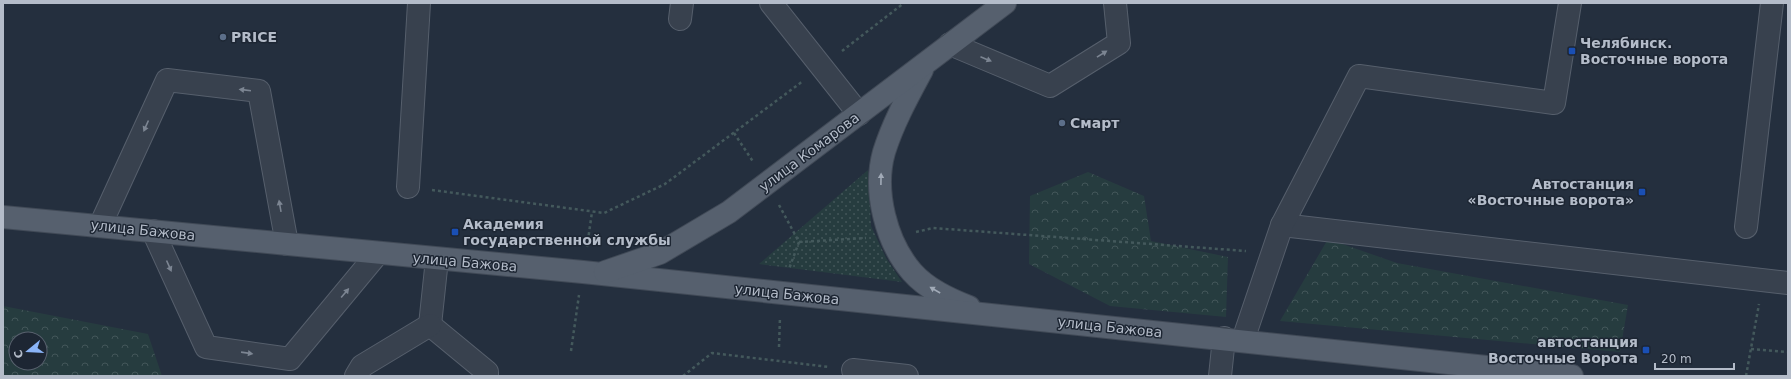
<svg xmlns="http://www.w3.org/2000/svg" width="1791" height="379" font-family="'DejaVu Sans',sans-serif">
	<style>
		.grass { fill: url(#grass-dots) }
		.forest { fill: url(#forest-crowns); fill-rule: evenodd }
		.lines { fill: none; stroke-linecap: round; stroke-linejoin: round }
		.minor-casing { stroke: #565f6c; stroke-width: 24 }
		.major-casing { stroke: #414a57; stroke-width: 24 }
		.path { stroke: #44595c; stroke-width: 2.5; stroke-dasharray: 3 3; stroke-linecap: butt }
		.minor { stroke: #38414e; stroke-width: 22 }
		.major { stroke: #56606e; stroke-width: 22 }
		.oneway { fill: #7c8592 }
		.oneway2 { fill: #a1aab7 }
		.service-dot { fill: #5c6f8a; stroke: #1d2633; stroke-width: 1.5 }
		.transit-dot { fill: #1a4fb4; stroke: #1d2633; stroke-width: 1.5 }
		.labels { text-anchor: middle; stroke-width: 3; stroke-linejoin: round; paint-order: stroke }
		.poi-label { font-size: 14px; font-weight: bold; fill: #b4bcc9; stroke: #1d2633; text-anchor: start }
		.street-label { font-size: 14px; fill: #b4bcc9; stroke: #1d2633 }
	</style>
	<defs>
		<pattern id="grass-dots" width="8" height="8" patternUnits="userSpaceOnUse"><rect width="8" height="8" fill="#263c3f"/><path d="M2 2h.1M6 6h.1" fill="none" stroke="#435659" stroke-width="1.8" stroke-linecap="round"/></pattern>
		<pattern id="forest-crowns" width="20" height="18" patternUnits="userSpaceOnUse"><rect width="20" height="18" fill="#263c3f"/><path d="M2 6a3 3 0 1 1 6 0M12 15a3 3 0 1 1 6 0" fill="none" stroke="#435659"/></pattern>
	</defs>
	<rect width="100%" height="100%" fill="#242f3e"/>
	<polygon class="grass" points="868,170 871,226 886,258 902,282 759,264"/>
	<g class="forest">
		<polygon points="1088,172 1144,196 1151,241 1228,257 1226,317 1110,306 1029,264 1030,196"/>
		<polygon points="1328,239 1397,263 1628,305 1620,352 1280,321"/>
		<path d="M3,306L148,334L162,376H3ZM16,339H40V363H16Z"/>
	</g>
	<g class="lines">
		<g class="minor-casing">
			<g id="minor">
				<polyline points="771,3 859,114"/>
				<polyline points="680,19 682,3"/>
				<polyline points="950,44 1050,86 1119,43 1115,3"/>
				<polyline points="408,187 419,3"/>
				<polyline points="1282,225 1788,283"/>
				<polyline points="100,226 167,80 259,91 287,244"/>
				<polyline points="1746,227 1772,3"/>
				<polyline points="153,231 206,347 290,359 378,253"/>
				<polyline points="430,325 487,372 487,376"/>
				<polyline points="430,325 437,259"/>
				<polyline points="1243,340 1282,225 1359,76 1554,103 1570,3"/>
				<polyline points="853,370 907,376"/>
				<polyline points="356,376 362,366 430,325"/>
				<polyline points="1220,376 1224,338"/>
			</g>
		</g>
		<g class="major-casing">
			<g id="major">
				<path d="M922,70C908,96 893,123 884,152C873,191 886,242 912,272C927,289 949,299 969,307"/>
				<polyline points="3,217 583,272 1572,376"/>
				<polyline points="605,272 660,253 729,212 1005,3"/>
			</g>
		</g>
		<g class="path">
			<polyline points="842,51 904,3"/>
			<polyline points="734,133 754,163"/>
			<polyline points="432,190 604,213 665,184 803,81"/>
			<polyline points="779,205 799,242 789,269"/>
			<polyline points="916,232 933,228 1246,251"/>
			<polyline points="799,242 866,238"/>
			<polyline points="587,247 592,212"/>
			<polyline points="779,347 780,317"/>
			<polyline points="1751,349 1788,352"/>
			<polyline points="571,351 579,295"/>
			<polyline points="683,376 712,353 829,367"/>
			<polyline points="1746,376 1759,304"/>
		</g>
		<use href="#minor" class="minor"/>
		<use href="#major" class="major"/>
	</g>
	<defs><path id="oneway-solid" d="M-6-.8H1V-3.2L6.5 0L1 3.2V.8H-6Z"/></defs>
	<g class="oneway">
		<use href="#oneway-solid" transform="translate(1102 54) rotate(-32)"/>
		<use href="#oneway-solid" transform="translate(986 59) rotate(23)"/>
		<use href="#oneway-solid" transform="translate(245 90) rotate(-173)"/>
		<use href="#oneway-solid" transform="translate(146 126) rotate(114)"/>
		<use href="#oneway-solid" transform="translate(280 206) rotate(-100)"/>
		<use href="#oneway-solid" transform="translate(169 266) rotate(66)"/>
		<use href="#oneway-solid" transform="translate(345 293) rotate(-50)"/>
		<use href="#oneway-solid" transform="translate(247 353) rotate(8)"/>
	</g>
	<g class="oneway2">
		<use href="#oneway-solid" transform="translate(881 179) rotate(-89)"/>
		<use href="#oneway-solid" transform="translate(935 290) rotate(-150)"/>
	</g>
	<g class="service-dot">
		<circle cx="223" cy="37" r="4"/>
		<circle cx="1062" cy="123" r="4"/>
	</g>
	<g class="transit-dot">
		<rect x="1568" y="47" width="8" height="8" rx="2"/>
		<rect x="1638" y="188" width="8" height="8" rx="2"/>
		<rect x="451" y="228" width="8" height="8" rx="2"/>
		<rect x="1642" y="346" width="8" height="8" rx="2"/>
	</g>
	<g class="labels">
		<g class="poi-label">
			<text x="231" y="42">PRICE</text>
			<text x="1580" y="48">Челябинск.<tspan x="1580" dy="16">Восточные ворота</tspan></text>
			<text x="1070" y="128">Смарт</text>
			<text x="1634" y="189" text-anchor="end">Автостанция<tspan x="1634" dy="16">«Восточные ворота»</tspan></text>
			<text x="463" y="229">Академия<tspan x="463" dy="16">государственной службы</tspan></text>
			<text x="1638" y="347" text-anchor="end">автостанция<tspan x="1638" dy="16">Восточные Ворота</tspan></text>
		</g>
		<g class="street-label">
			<text transform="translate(809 152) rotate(-37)" y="5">улица Комарова</text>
			<text transform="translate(143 230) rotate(6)" y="5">улица Бажова</text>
			<text transform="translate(465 262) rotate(5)" y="5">улица Бажова</text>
			<text transform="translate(787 294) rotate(6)" y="5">улица Бажова</text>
			<text transform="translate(1110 327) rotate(6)" y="5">улица Бажова</text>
		</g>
	</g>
	<rect width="1791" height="379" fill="none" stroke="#b4bcc9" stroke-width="8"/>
	<g transform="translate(28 351) rotate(252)"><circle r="19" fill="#1d2633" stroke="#59626f"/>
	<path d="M0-3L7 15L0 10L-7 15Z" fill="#8ab4f8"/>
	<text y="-6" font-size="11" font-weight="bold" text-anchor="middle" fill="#b4bcc9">С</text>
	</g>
	<path d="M1655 363v6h79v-6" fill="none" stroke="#b4bcc9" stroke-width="2"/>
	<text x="1661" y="363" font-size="12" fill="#b4bcc9" stroke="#1d2633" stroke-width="3" paint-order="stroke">20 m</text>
</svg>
